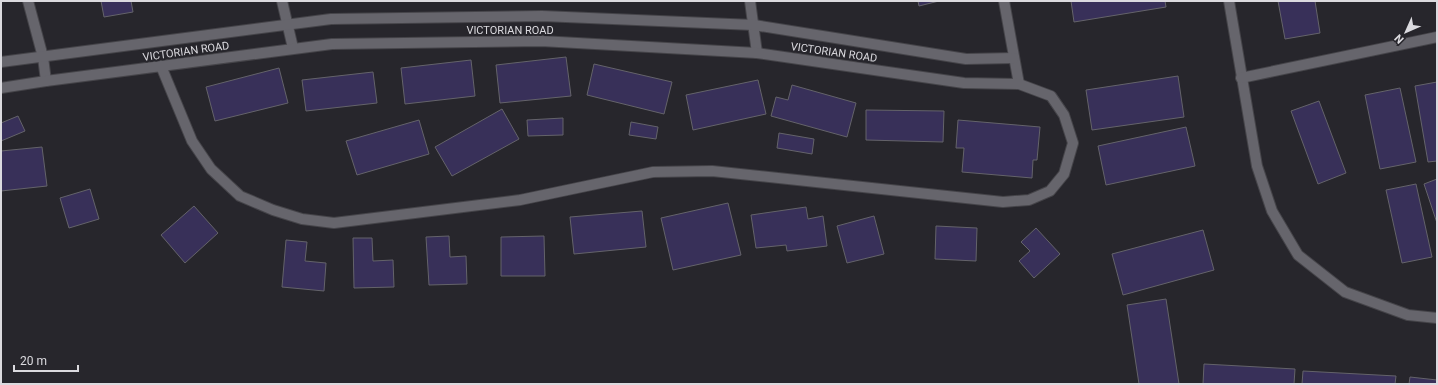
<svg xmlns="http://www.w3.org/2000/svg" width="1438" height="385" font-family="Roboto,sans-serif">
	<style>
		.building { fill: #383059; stroke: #64636a }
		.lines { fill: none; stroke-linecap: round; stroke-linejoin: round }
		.service-casing { stroke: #454449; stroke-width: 12 }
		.service { stroke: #66656c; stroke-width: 10 }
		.labels { text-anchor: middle; stroke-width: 4; stroke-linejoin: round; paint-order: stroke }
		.street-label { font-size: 11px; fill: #dbdadf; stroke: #27262c }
	</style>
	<rect width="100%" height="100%" fill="#27262c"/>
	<g class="building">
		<polygon points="101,1 131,1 133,12 104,17"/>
		<polygon points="918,1 939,1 919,6"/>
		<polygon points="1071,1 1165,1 1166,7 1074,22"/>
		<polygon points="1278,1 1315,1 1320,33 1285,39"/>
		<polygon points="566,57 571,96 500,103 496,65"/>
		<polygon points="471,60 475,96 405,104 401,68"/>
		<polygon points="594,64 672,82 664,114 587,95"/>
		<polygon points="279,68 288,103 215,121 206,87"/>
		<polygon points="373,72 377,103 306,111 302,80"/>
		<polygon points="1178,76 1184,117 1092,130 1086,90"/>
		<polygon points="758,80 766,114 693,130 686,95"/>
		<polygon points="1437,82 1437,161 1428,162 1415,86"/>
		<polygon points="792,85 856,103 847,137 771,116 776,97 788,100"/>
		<polygon points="1400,88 1416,162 1380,169 1365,95"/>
		<polygon points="1319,101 1346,173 1318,184 1291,111"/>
		<polygon points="502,109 519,139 452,176 435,147"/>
		<polygon points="866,110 944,111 943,142 866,140"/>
		<polygon points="18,116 25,131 1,141 1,123"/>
		<polygon points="563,118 563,135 528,136 527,120"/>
		<polygon points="419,120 429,154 357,175 346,141"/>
		<polygon points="958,120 1040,127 1037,160 1033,160 1032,178 962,172 964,148 956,148"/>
		<polygon points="631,122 658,127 656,139 629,135"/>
		<polygon points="1186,127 1195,166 1106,185 1098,146"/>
		<polygon points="779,133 814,139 812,154 777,148"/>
		<polygon points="42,147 47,186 1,191 1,151"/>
		<polygon points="1437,179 1437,223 1424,184"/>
		<polygon points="1416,184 1432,257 1402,263 1386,190"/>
		<polygon points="90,189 99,219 69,228 60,198"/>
		<polygon points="728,203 741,255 673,270 661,218"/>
		<polygon points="194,206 218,233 185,263 161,235"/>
		<polygon points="806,207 808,219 823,216 827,246 787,251 786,245 756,248 751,215"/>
		<polygon points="642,211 646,247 574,254 570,217"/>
		<polygon points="874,216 884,254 847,263 837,226"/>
		<polygon points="936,226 977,228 976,261 935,259"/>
		<polygon points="1036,228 1060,254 1034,278 1019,261 1030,251 1021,242"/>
		<polygon points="1203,230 1214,270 1123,295 1112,254"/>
		<polygon points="449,236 450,257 466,256 467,284 429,285 426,237"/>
		<polygon points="544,236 545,276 501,276 501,237"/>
		<polygon points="353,238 372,238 373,261 393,260 394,287 354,288"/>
		<polygon points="286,240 307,242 305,261 326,263 324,291 282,287"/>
		<polygon points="1166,299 1179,384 1139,384 1127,305"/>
		<polygon points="1204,364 1295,369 1294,384 1203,384"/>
		<polygon points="1303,371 1396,376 1395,384 1302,384"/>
		<polygon points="1410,377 1437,380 1437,384 1409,384"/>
	</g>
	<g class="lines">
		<g class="service-casing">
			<g id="service">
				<polyline points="28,1 43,57 46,81"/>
				<polyline points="282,1 293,48"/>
				<polyline points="750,1 757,53"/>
				<polyline points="1004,1 1019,84"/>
				<polyline points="1229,1 1257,166 1272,211 1298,255 1345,292 1408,315 1437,318"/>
				<polyline points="1,62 331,19 542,16 754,25 966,59 1014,58"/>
				<polyline points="1241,78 1437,37"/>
				<polyline points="1,88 46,81 332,44 541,41 757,53 964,83 1019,84 1051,96 1064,115 1073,143 1064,174 1050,191 1029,200 1003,202 712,171 653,172 520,200 334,223 302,219 273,210 240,196 211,169 192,141 161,66"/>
			</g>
		</g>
		<use href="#service" class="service"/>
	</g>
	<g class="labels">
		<g class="street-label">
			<text x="510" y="34">VICTORIAN ROAD</text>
			<text transform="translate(186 51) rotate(-8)" y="4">VICTORIAN ROAD</text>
			<text transform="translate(834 52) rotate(8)" y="4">VICTORIAN ROAD</text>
		</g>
	</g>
	<rect width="1438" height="385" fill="none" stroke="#dbdadf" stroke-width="4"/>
	<g transform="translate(1406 32) rotate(225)" stroke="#27262c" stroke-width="3" paint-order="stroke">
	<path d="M0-3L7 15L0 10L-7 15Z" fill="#dbdadf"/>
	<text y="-6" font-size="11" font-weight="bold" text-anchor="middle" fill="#dbdadf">N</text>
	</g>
	<path d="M14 365v6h64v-6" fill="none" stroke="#dbdadf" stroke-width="2"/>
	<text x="20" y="365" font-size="12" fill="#dbdadf" stroke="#27262c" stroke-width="3" paint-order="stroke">20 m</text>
</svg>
